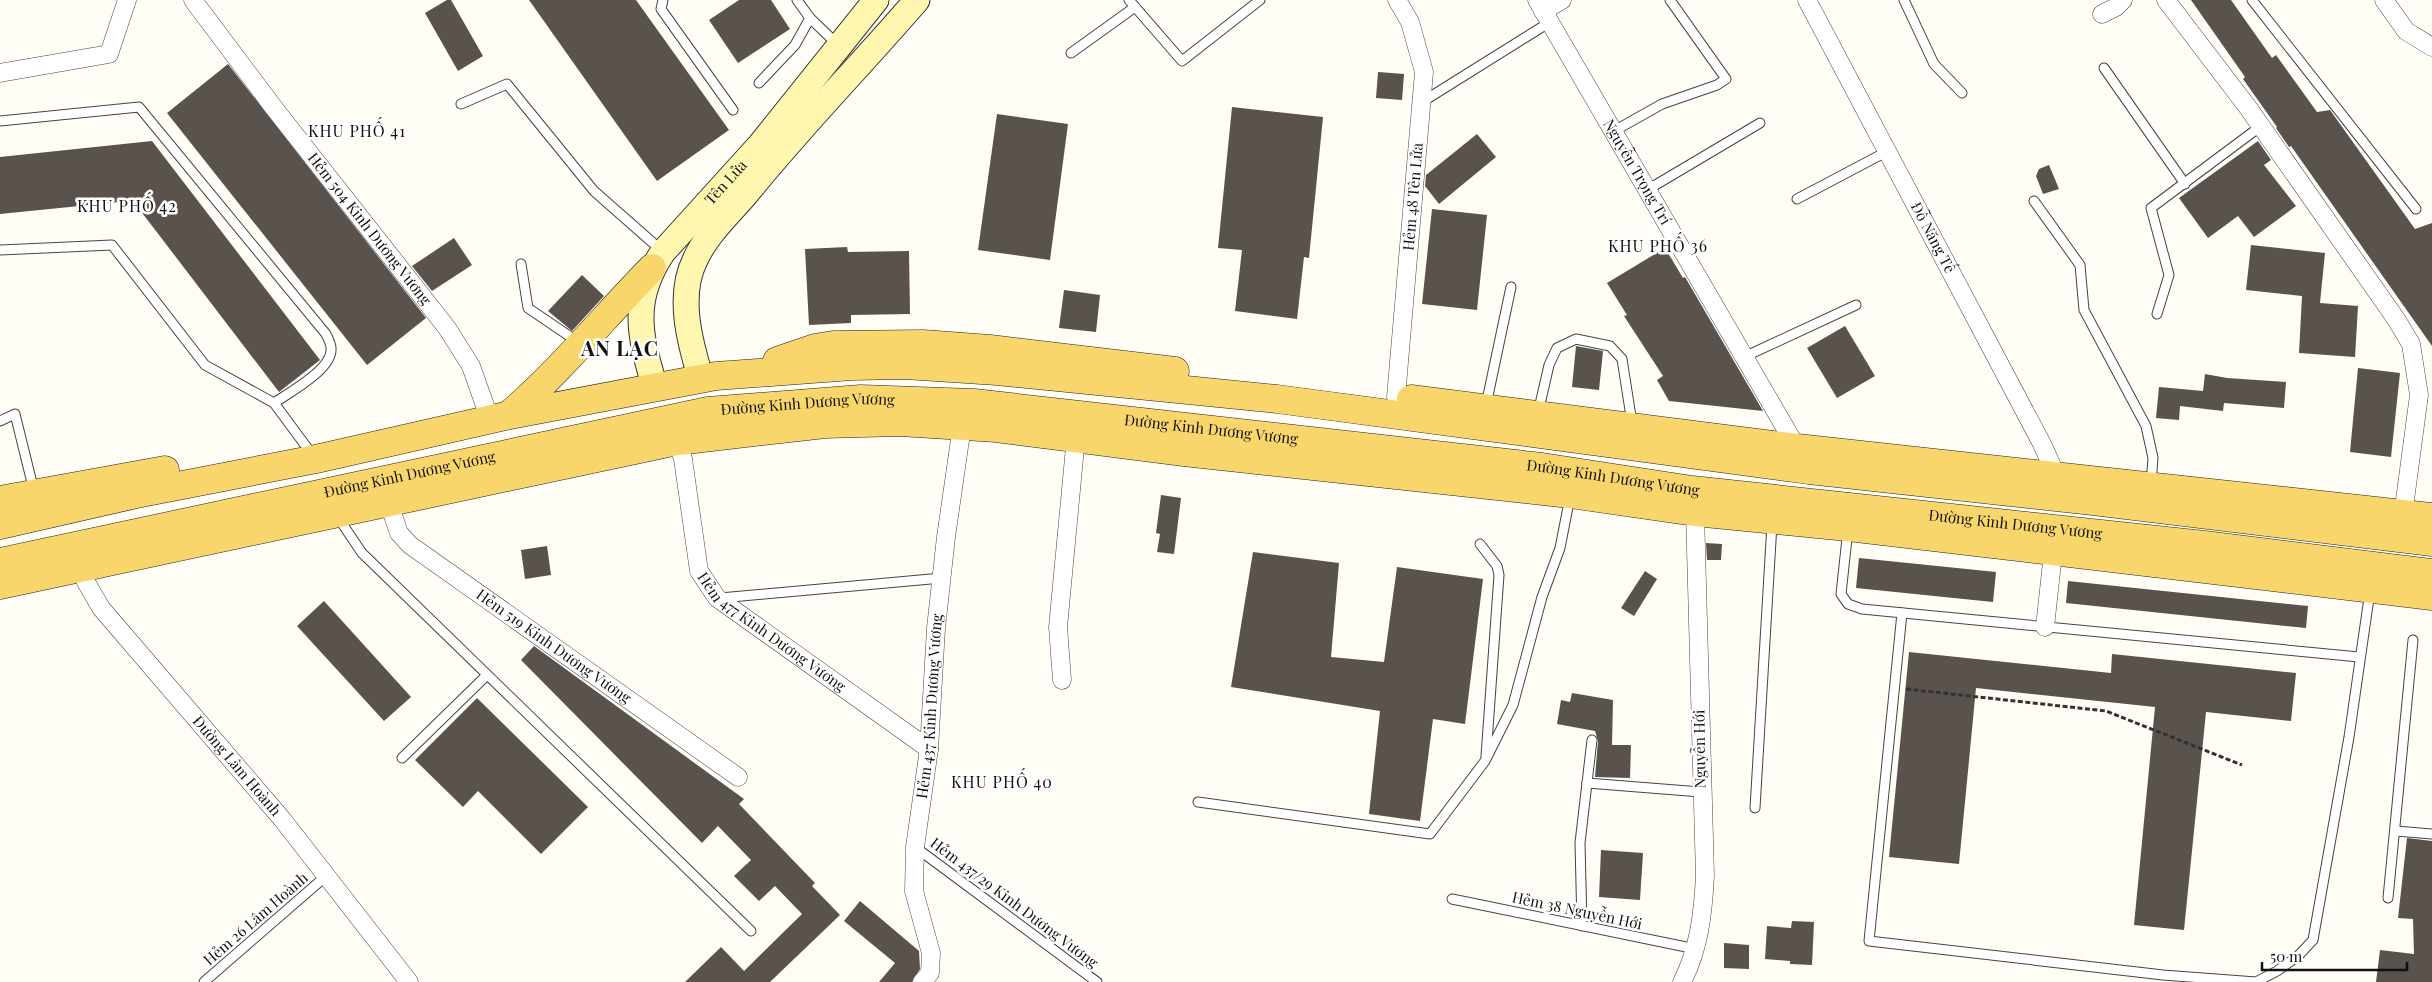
<svg xmlns="http://www.w3.org/2000/svg" width="2432" height="982" font-family="'Playfair Display',serif">
	<style>
		.building { fill: #5a524d }
		.lines { fill: none; stroke-linecap: round; stroke-linejoin: round }
		.lane-casing { stroke: #444; stroke-width: 11 }
		.street-casing { stroke: #444; stroke-width: 19 }
		.secondary-casing { stroke: #333; stroke-width: 27 }
		.primary-casing { stroke: #222; stroke-width: 29 }
		.path { stroke: #333; stroke-width: 3; stroke-dasharray: 5 2.5; stroke-linecap: butt }
		.lane { stroke: #fff; stroke-width: 9 }
		.street { stroke: #fff; stroke-width: 18 }
		.secondary { stroke: #fff6b0; stroke-width: 25 }
		.primary { stroke: #f9d66b; stroke-width: 28 }
		.labels { text-anchor: middle; stroke-width: 5; stroke-linejoin: round; paint-order: stroke }
		.street-label { font-size: 15px; fill: #111; stroke: #fff }
		.neighbourhood-label { font-size: 16px; letter-spacing: 1px; fill: #111; stroke: #fff }
		.district-label { font-size: 20px; font-weight: bold; letter-spacing: 1px; fill: #111; stroke: #fff }
	</style>
	<rect width="100%" height="100%" fill="#fffdf5"/>
	<g class="building">
		<polygon points="447,0 451,0 483,56 458,71 425,13"/>
		<polygon points="529,0 636,0 729,130 657,181"/>
		<polygon points="739,0 771,0 790,29 738,63 709,20"/>
		<polygon points="2191,0 2231,0 2272,58 2276,55 2317,112 2330,110 2415,229 2432,223 2432,346 2291,146 2289,147 2276,128 2277,127 2243,79 2245,77"/>
		<polygon points="228,64 426,318 367,365 167,113"/>
		<polygon points="1378,72 1404,74 1402,100 1376,98"/>
		<polygon points="1232,107 1323,117 1309,258 1304,257 1297,319 1235,311 1242,250 1218,248"/>
		<polygon points="997,114 1068,124 1050,260 978,250"/>
		<polygon points="1477,134 1496,157 1439,204 1425,186 1426,175"/>
		<polygon points="152,141 320,360 279,392 143,214 119,202 0,214 0,157"/>
		<polygon points="2258,141 2271,160 2264,165 2296,206 2254,237 2238,216 2208,238 2179,198"/>
		<polygon points="2049,165 2059,189 2043,194 2036,176 2039,169"/>
		<polygon points="1432,209 1487,215 1477,310 1422,304"/>
		<polygon points="454,238 472,265 432,291 412,266"/>
		<polygon points="2251,245 2325,253 2320,303 2358,306 2355,357 2299,353 2302,296 2246,290"/>
		<polygon points="847,247 848,252 909,251 910,314 851,315 851,323 809,325 805,249"/>
		<polygon points="1665,248 1683,278 1685,277 1763,411 1669,401 1657,380 1663,376 1624,316 1627,315 1607,283"/>
		<polygon points="582,275 604,296 572,331 548,311"/>
		<polygon points="1064,290 1100,295 1096,332 1059,328"/>
		<polygon points="1845,326 1875,376 1837,398 1807,348"/>
		<polygon points="1576,346 1603,351 1599,390 1572,387"/>
		<polygon points="2358,368 2400,373 2391,457 2350,452"/>
		<polygon points="2205,374 2227,378 2286,382 2284,408 2224,403 2223,411 2180,406 2179,420 2156,418 2159,387 2203,391"/>
		<polygon points="1161,495 1181,498 1174,554 1157,552 1160,534 1156,533"/>
		<polygon points="1706,543 1722,544 1721,560 1707,560"/>
		<polygon points="547,546 551,575 525,579 521,550"/>
		<polygon points="1253,552 1339,563 1331,657 1384,662 1397,567 1483,579 1465,724 1433,719 1420,821 1369,814 1380,711 1231,687"/>
		<polygon points="1859,558 1996,572 1993,602 1856,588"/>
		<polygon points="1645,571 1657,579 1634,616 1621,608"/>
		<polygon points="2068,581 2308,606 2306,628 2066,603"/>
		<polygon points="324,601 411,697 384,721 297,626"/>
		<polygon points="534,646 744,799 739,804 815,883 812,886 840,915 770,982 685,982 721,947 744,971 802,914 775,886 759,901 734,876 751,860 718,826 702,843 521,660"/>
		<polygon points="1909,652 2111,673 2112,654 2296,673 2291,721 2206,712 2184,930 2134,925 2155,707 1976,688 1959,864 1889,857"/>
		<polygon points="1572,693 1613,700 1612,745 1631,745 1630,778 1595,777 1598,741 1595,731 1557,724 1561,700 1570,702"/>
		<polygon points="477,698 588,807 541,854 478,791 463,807 415,760"/>
		<polygon points="2407,838 2432,841 2432,982 2376,982 2380,950 2414,954 2413,919 2398,918"/>
		<polygon points="1601,850 1643,853 1640,900 1599,897"/>
		<polygon points="860,901 919,951 920,969 912,982 879,982 895,963 844,921"/>
		<polygon points="1792,921 1814,922 1812,965 1790,964 1790,961 1765,959 1767,926 1791,928"/>
		<polygon points="1724,943 1749,945 1749,969 1724,968"/>
	</g>
	<g class="lines">
		<g class="lane-casing">
			<g id="lane">
				<polyline points="663,0 661,9 733,110"/>
				<polyline points="1129,0 1182,61 1260,0"/>
				<polyline points="1904,0 1934,64 1962,93"/>
				<polyline points="2252,0 2416,209"/>
				<polyline points="810,18 839,46"/>
				<polyline points="1071,53 1135,7"/>
				<polyline points="2104,68 2185,184"/>
				<polyline points="759,83 795,45 810,18 797,0"/>
				<polyline points="1422,102 1550,22"/>
				<polyline points="461,104 507,84 594,191 661,250"/>
				<path d="M0,121L139,107L326,334C328,338 331,344 331,348C333,369 290,392 274,403"/>
				<polyline points="1614,131 1662,104 1717,85 1726,79 1670,0"/>
				<polyline points="1647,190 1760,123"/>
				<polyline points="1797,199 1886,152"/>
				<polyline points="2034,201 2080,265 2084,310 2146,426 2153,458 2151,484"/>
				<polyline points="0,250 112,245 205,365 274,403 314,457"/>
				<polyline points="521,264 528,308 578,342"/>
				<polyline points="2157,314 2169,275 2151,208 2261,126"/>
				<polyline points="1744,357 1856,305"/>
				<polyline points="1486,405 1511,287"/>
				<polyline points="1538,413 1549,365 1557,348 1576,339 1610,346 1622,359 1632,423"/>
				<polyline points="0,421 15,414 34,491"/>
				<polyline points="337,516 362,553 751,931"/>
				<polyline points="1848,529 1841,594 1848,604 1862,609 2359,657"/>
				<polyline points="1480,544 1497,566 1499,575 1486,756"/>
				<polyline points="720,598 942,578"/>
				<polyline points="1902,613 1869,941 2163,975 2256,982 2277,971 2298,956 2313,940 2349,737 2370,591"/>
				<polyline points="402,758 487,675"/>
				<polyline points="1587,783 1701,792"/>
				<polyline points="1198,802 1430,834 1485,761 1513,705 1542,597 1560,548 1570,497"/>
				<polyline points="1755,808 1772,524"/>
				<polyline points="2396,831 2432,834"/>
				<polyline points="915,847 1097,982"/>
				<polyline points="2388,898 2413,640"/>
				<polyline points="1452,899 1696,949"/>
				<polyline points="1582,926 1580,843 1592,740"/>
				<polyline points="204,982 326,876"/>
			</g>
		</g>
		<g class="street-casing">
			<g id="street">
				<path id="s1" d="M193,0L274,108L447,328L471,366L490,420"/>
				<path id="s2" d="M1537,0L1797,448"/>
				<path id="s3" d="M1807,0L2042,444L2057,477"/>
				<polyline points="2166,0 2249,109 2396,319 2411,344 2419,395 2403,515"/>
				<polyline points="2384,0 2406,31 2432,47"/>
				<polyline points="1543,11 1562,0"/>
				<polyline points="2102,14 2116,7 2123,0"/>
				<polyline points="0,73 109,54 127,0"/>
				<path id="s4" d="M1396,397L1424,72L1410,22L1397,0"/>
				<path id="s5" d="M677,441L683,459L699,571L717,598L929,749"/>
				<path id="s6" d="M388,501L399,533L410,545L738,777"/>
				<path id="s7" d="M77,558L86,582L101,608L282,819L409,982"/>
				<polyline points="2045,627 2053,553"/>
				<polyline points="1062,680 1058,627 1076,437"/>
				<path id="s8" d="M922,982L930,973L931,953L914,891L915,847L929,749L936,628L946,537L962,426"/>
				<path d="M1682,982C1699,949 1703,914 1705,876L1695,512"/>
			</g>
		</g>
		<g class="secondary-casing">
			<g id="secondary">
				<path d="M701,379C690,343 677,296 695,260C706,235 729,214 746,194C800,127 861,65 917,0"/>
				<path id="s9" d="M655,387C639,335 631,299 663,252L760,145L876,0"/>
			</g>
		</g>
		<g class="primary-casing">
			<g id="primary">
				<polyline points="777,361 815,348 833,345 923,344 990,349 1175,371"/>
				<polyline points="1411,399 1797,448 2432,517"/>
				<path d="M510,414C562,369 604,317 652,268"/>
				<polyline points="0,500 165,470"/>
				<polyline points="0,525 136,494 316,459 510,415 716,376 852,366 905,365 997,371 1277,399 1809,470 2093,501 2432,542"/>
				<path id="s10" d="M0,562L708,411L861,399L974,403L1542,467L1692,490L2204,545L2432,573"/>
				<polyline points="0,585 677,441 825,424 900,422 996,428 1184,452 1570,494 1695,512 1848,527 2432,596"/>
			</g>
		</g>
		<polyline class="path" points="1906,689 2106,711 2242,765"/>
		<use href="#lane" class="lane"/>
		<use href="#street" class="street"/>
		<use href="#secondary" class="secondary"/>
		<use href="#primary" class="primary"/>
	</g>
	<g class="labels">
		<g class="street-label">
			<text dy="5" stroke="none"><textPath href="#s2" startOffset="199">Nguyễn Trọng Trí</textPath></text>
			<text dy="5" stroke="none"><textPath href="#s9" startOffset="235">Tên Lửa</textPath></text>
			<text dy="5" stroke="none"><textPath href="#s4" startOffset="201">Hẻm 48 Tên Lửa</textPath></text>
			<text dy="5" stroke="none"><textPath href="#s1" startOffset="289">Hẻm 504 Kinh Dương Vương</textPath></text>
			<text dy="5" stroke="none"><textPath href="#s3" startOffset="269">Đỗ Năng Tế</textPath></text>
			<text dy="5" stroke="none"><textPath href="#s10" startOffset="824">Đường Kinh Dương Vương</textPath></text>
			<text dy="5" stroke="none"><textPath href="#s10" startOffset="1229">Đường Kinh Dương Vương</textPath></text>
			<text dy="5" stroke="none"><textPath href="#s10" startOffset="419">Đường Kinh Dương Vương</textPath></text>
			<text dy="5" stroke="none"><textPath href="#s10" startOffset="1634">Đường Kinh Dương Vương</textPath></text>
			<text dy="5" stroke="none"><textPath href="#s10" startOffset="2039">Đường Kinh Dương Vương</textPath></text>
			<text dy="5" stroke="none"><textPath href="#s5" startOffset="228">Hẻm 477 Kinh Dương Vương</textPath></text>
			<text dy="5" stroke="none"><textPath href="#s6" startOffset="226">Hẻm 519 Kinh Dương Vương</textPath></text>
			<text dy="5" stroke="none"><textPath href="#s8" startOffset="282">Hẻm 437 Kinh Dương Vương</textPath></text>
			<text transform="translate(1700 749) rotate(-91)" y="5">Nguyễn Hới</text>
			<text dy="5" stroke="none"><textPath href="#s7" startOffset="264">Đường Lâm Hoành</textPath></text>
			<text transform="translate(1014 903) rotate(37)" y="5">Hẻm 437/29 Kinh Dương Vương</text>
			<text transform="translate(1577 911) rotate(12)" y="5">Hẻm 38 Nguyễn Hới</text>
			<text transform="translate(256 919) rotate(-41)" y="5">Hẻm 26 Lâm Hoành</text>
		</g>
		<g class="neighbourhood-label">
			<text x="357" y="137">KHU PHỐ 41</text>
			<text x="127" y="212">KHU PHỐ 42</text>
			<text x="1658" y="252">KHU PHỐ 36</text>
			<text x="1002" y="788">KHU PHỐ 40</text>
		</g>
		<g class="district-label">
			<text x="620" y="356">AN LẠC</text>
		</g>
	</g>
	<path d="M2262 962v8h145v-8" fill="none" stroke="#111111" stroke-width="2.5"/>
	<text x="2270" y="962" font-size="15" fill="#111111" stroke="#ffffff" stroke-width="4" paint-order="stroke">50 m</text>
</svg>
